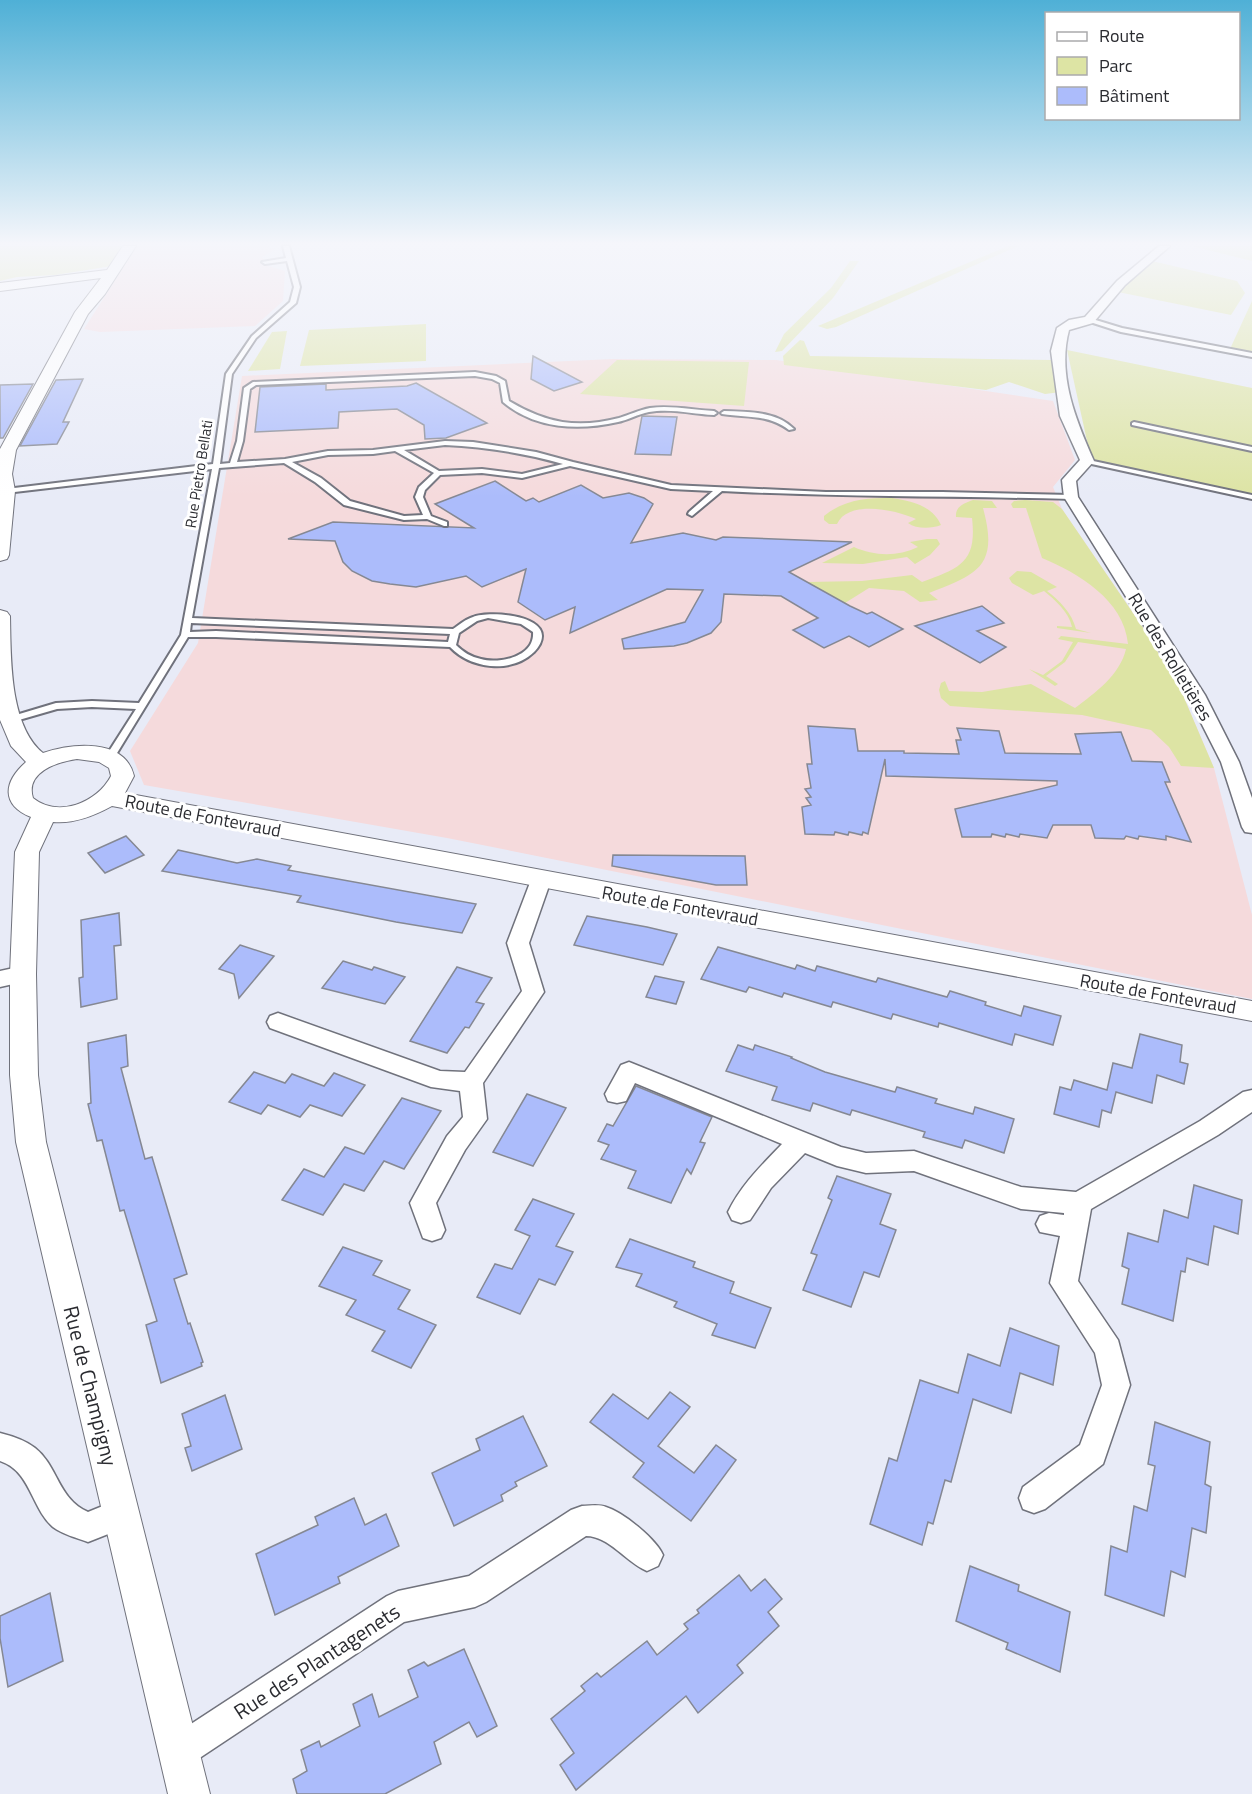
<svg xmlns="http://www.w3.org/2000/svg" width="1252" height="1794" font-family="'Titillium Web',sans-serif">
	<style>
		.industrial { fill: #f4dae0 }
		.medical { fill: #f5dadc }
		.green { fill: #dde4a4 }
		.building { fill: #acbcfb; stroke: #858893; stroke-width: 1.5 }
		.lines { fill: none; stroke-linecap: round; stroke-linejoin: round }
		.service-casing { stroke: #70727c; stroke-width: 4 }
		.minor-casing { stroke: #70727c; stroke-width: 3 }
		.tertiary-casing { stroke: #70727c; stroke-width: 2 }
		.service { fill: #fff; fill-rule: evenodd }
		.minor { fill: #fff; fill-rule: evenodd }
		.tertiary { fill: #fff; fill-rule: evenodd }
		.labels { text-anchor: middle; stroke-width: 6; stroke-linejoin: round; paint-order: stroke }
		.far-street-label { font-size: 15px; fill: #2a2b30; stroke: #fff }
		.street-label { font-size: 18px; fill: #2a2b30; stroke: #fff }
		.near-street-label { font-size: 21px; fill: #2a2b30; stroke: #fff }
	</style>
	<rect width="100%" height="100%" fill="#e8ebf7"/>
	<polygon class="industrial" points="137,246 267,246 275,250 262,257 265,262 268,266 285,271 283,301 255,326 100,332 84,329"/>
	<polygon class="medical" points="613,359 776,360 1053,401 1075,460 1053,487 1062,509 1146,632 1182,693 1214,768 1252,915 1252,999 447,838 144,785 130,751 198,643 242,376"/>
	<g class="green">
		<polygon points="0,246 123,246 112,266 55,275 17,277 0,281"/>
		<polygon points="1008,246 1018,246 836,327 827,329 818,326"/>
		<polygon points="1192,246 1252,246 1252,261"/>
		<polygon points="850,261 859,261 833,298 782,351 775,352 784,334 831,288"/>
		<polygon points="1152,261 1237,281 1245,293 1231,315 1118,292"/>
		<polygon points="1252,301 1252,353 1230,349"/>
		<polygon points="426,324 426,361 300,366 309,330"/>
		<polygon points="287,331 280,369 248,371 272,332"/>
		<polygon points="800,340 804,341 810,356 1053,360 1061,392 1045,394 1009,382 986,390 784,365 783,356"/>
		<polygon points="1067,350 1252,388 1252,494 1091,459"/>
		<polygon points="617,360 749,362 744,406 580,394"/>
		<path d="M892,498C911,501 932,505 941,525C931,529 916,529 908,523L916,519C897,510 848,499 837,524H829L824,520V516C845,499 866,498 892,498Z"/>
		<path d="M973,500L992,501L997,508H983C999,566 978,574 929,593L938,600L920,602L904,591L869,588L845,603L807,582L862,581L912,575L922,582C961,568 977,562 972,518L956,517C955,506 965,503 973,500Z"/>
		<path d="M1025,500L1053,502L1062,509L1146,632L1182,693L1214,768L1181,766L1169,747L1151,730L1082,715L950,706L941,698L939,690L941,683L945,681L949,691L982,692L1031,684L1075,708C1095,693 1120,675 1126,649L1078,642L1065,662L1046,676L1058,684L1055,686L1029,669L1043,675L1062,661L1073,642L1058,639L1061,636L1128,644C1124,600 1078,573 1042,558L1026,508H1013L1011,504L1014,501Z"/>
		<path d="M927,539H937L940,544L930,555L915,564L907,557L863,564L822,563L854,547C874,556 897,557 918,547L910,542Z"/>
		<path d="M1017,571L1031,572L1057,587L1047,591C1059,600 1072,613 1076,629L1091,633L1057,628V626L1072,627C1069,612 1055,600 1044,591L1033,595L1012,583L1009,578Z"/>
	</g>
	<g class="building">
		<polygon points="533,356 582,382 554,391 531,379"/>
		<polygon points="83,379 63,422 69,422 57,444 20,446 56,380"/>
		<polygon points="416,383 487,423 446,438 425,439 424,425 397,409 339,412 338,428 255,432 260,387 326,384 326,390 407,386"/>
		<polygon points="33,384 3,438 0,438 0,385"/>
		<polygon points="642,416 677,417 671,455 635,454"/>
		<polygon points="495,481 526,501 533,498 539,502 581,485 603,498 629,493 644,498 653,504 631,543 683,533 716,540 723,537 852,542 789,572 850,606 867,614 872,612 903,629 869,647 849,636 824,648 793,630 818,618 781,596 724,594 721,622 711,633 687,643 674,646 624,649 622,639 685,622 703,590 667,589 570,633 575,607 545,620 518,602 526,569 482,587 466,576 416,587 390,584 372,581 352,571 343,562 335,541 288,539 333,522 474,528 435,504"/>
		<polygon points="982,606 1004,623 977,631 1006,647 980,663 915,626"/>
		<polygon points="808,726 855,729 858,751 904,751 904,753 959,754 956,740 961,740 957,728 999,731 1005,753 1081,754 1075,734 1121,732 1132,761 1162,762 1170,782 1165,782 1191,842 1166,836 1166,840 1139,836 1138,839 1126,836 1124,839 1095,838 1091,825 1053,825 1047,838 1020,834 1019,837 1006,834 1005,837 992,834 991,837 962,837 955,809 1057,785 1057,781 886,776 885,759 868,834 863,832 862,835 849,832 848,835 835,832 834,835 805,834 802,807 811,805 806,798 811,797 805,789 811,788 807,764 812,764"/>
		<polygon points="126,836 144,855 105,873 88,853"/>
		<polygon points="178,850 237,863 257,859 291,866 288,870 476,904 462,933 396,922 297,902 301,896 162,871"/>
		<polygon points="613,855 745,856 747,885 716,885 612,866"/>
		<polygon points="119,913 121,945 114,946 117,999 81,1007 79,978 83,977 81,920"/>
		<polygon points="587,916 647,927 677,934 663,965 574,945"/>
		<polygon points="240,945 274,956 239,998 234,974 219,969"/>
		<polygon points="718,947 795,969 797,965 815,971 817,966 876,982 878,978 947,997 950,991 986,1002 985,1005 1021,1016 1024,1006 1061,1016 1053,1045 1015,1034 1012,1045 939,1023 938,1027 893,1014 891,1019 833,1002 831,1007 784,993 782,997 749,987 746,992 701,979"/>
		<polygon points="343,961 372,970 374,967 405,977 385,1004 322,988"/>
		<polygon points="457,967 492,978 476,1002 484,1004 469,1028 465,1027 447,1053 410,1041"/>
		<polygon points="655,976 684,982 676,1004 646,997"/>
		<polygon points="1140,1034 1182,1045 1180,1062 1188,1064 1184,1084 1157,1075 1152,1103 1116,1092 1111,1113 1102,1110 1099,1127 1054,1114 1060,1087 1071,1090 1074,1080 1107,1090 1113,1063 1132,1068"/>
		<polygon points="126,1035 128,1066 121,1068 145,1159 152,1157 187,1274 174,1279 188,1324 190,1323 203,1362 201,1363 202,1366 161,1383 146,1325 157,1321 124,1210 120,1211 102,1140 97,1141 88,1104 91,1103 88,1043"/>
		<polygon points="738,1045 753,1050 755,1045 792,1057 791,1058 825,1072 895,1092 897,1087 937,1099 935,1103 973,1114 975,1107 1014,1119 1004,1153 965,1140 962,1148 923,1137 925,1132 852,1110 850,1115 813,1103 810,1111 772,1100 777,1087 726,1071"/>
		<polygon points="254,1072 285,1083 292,1074 324,1086 334,1073 365,1085 342,1116 310,1105 300,1117 268,1105 261,1114 229,1102"/>
		<polygon points="636,1086 712,1117 700,1142 705,1143 691,1174 687,1169 671,1203 628,1188 636,1171 601,1159 609,1145 598,1141 607,1124 613,1126"/>
		<polygon points="527,1094 566,1108 533,1166 493,1152"/>
		<polygon points="402,1098 441,1111 404,1169 384,1161 364,1191 344,1184 323,1215 282,1200 304,1169 324,1177 345,1147 364,1154"/>
		<polygon points="837,1176 891,1194 880,1224 896,1230 879,1277 864,1272 851,1307 803,1290 817,1255 811,1253 832,1200 828,1198"/>
		<polygon points="1194,1185 1242,1200 1238,1234 1214,1226 1208,1265 1187,1258 1185,1272 1181,1271 1173,1321 1122,1304 1129,1269 1122,1266 1128,1233 1158,1242 1164,1210 1188,1218"/>
		<polygon points="533,1199 574,1214 556,1246 573,1252 555,1285 539,1279 520,1314 477,1297 495,1264 512,1269 530,1236 515,1230"/>
		<polygon points="630,1239 695,1262 693,1267 734,1282 730,1293 771,1308 755,1348 712,1335 717,1324 674,1307 677,1302 636,1286 642,1274 616,1267"/>
		<polygon points="343,1247 382,1261 373,1275 410,1290 398,1309 436,1325 411,1368 372,1351 385,1331 346,1315 356,1300 319,1286"/>
		<polygon points="1010,1328 1059,1346 1053,1385 1020,1373 1011,1413 973,1399 951,1482 945,1480 933,1524 928,1522 922,1545 870,1524 889,1458 897,1461 920,1380 958,1393 968,1354 1000,1366"/>
		<polygon points="670,1392 690,1407 658,1446 694,1473 716,1445 736,1460 691,1521 633,1477 644,1463 590,1422 613,1394 648,1419"/>
		<polygon points="225,1395 242,1449 192,1471 185,1448 191,1446 182,1414"/>
		<polygon points="523,1416 547,1466 515,1482 517,1486 501,1495 503,1501 454,1526 432,1473 480,1450 476,1439"/>
		<polygon points="1155,1422 1210,1442 1205,1484 1211,1487 1206,1533 1192,1528 1185,1577 1171,1571 1164,1616 1105,1595 1111,1546 1127,1552 1134,1506 1147,1511 1155,1466 1148,1464"/>
		<polygon points="354,1498 365,1525 386,1514 399,1546 338,1577 340,1583 275,1615 256,1554 318,1525 315,1517"/>
		<polygon points="970,1566 1019,1585 1018,1591 1070,1612 1060,1672 1006,1649 1008,1643 956,1621"/>
		<polygon points="739,1575 751,1591 765,1579 782,1599 768,1612 779,1626 737,1665 743,1673 698,1713 686,1696 576,1790 560,1765 574,1753 551,1719 585,1691 581,1686 597,1673 601,1677 647,1641 657,1655 688,1629 684,1624 699,1613 697,1610"/>
		<polygon points="50,1593 63,1661 8,1687 0,1638 0,1616"/>
		<polygon points="464,1649 497,1726 477,1737 469,1722 434,1742 441,1764 385,1794 297,1794 293,1779 307,1771 301,1750 319,1741 321,1747 360,1726 353,1704 372,1694 379,1717 418,1697 408,1670 424,1662 428,1666"/>
	</g>
	<g class="lines">
		<g class="service-casing">
			<g id="service">
				<path d="M283,246H289L300,287L296,303L256,338L232,374L220,464L230,463L237,441L244,388L253,382L475,372L496,376L505,381L509,401C546,423 577,429 619,418C629,415 639,410 650,408C671,405 693,410 714,411L717,413L714,415C693,414 670,408 649,412C638,414 628,420 618,422C578,431 535,429 503,402L500,383L492,379L475,376L256,385L250,389L243,441L237,462L285,459L328,451L373,450L445,441L473,442L536,452L573,462L671,485L826,492H942L1071,495L1075,497L1071,499C954,496 838,497 722,491L692,516L688,514L689,512L713,491L671,489L570,466L522,478L482,473L440,475L425,490L423,497L431,516L447,522V526H444L427,519L404,520L344,505L315,482L284,463L219,468L192,618L453,629C459,625 466,619 473,617C487,611 542,614 542,636C542,642 538,648 534,652C511,674 471,669 450,647L216,637H188L114,758L111,759L106,756L136,709L92,707L57,709L12,722H6L4,720L6,718L56,703L92,701L139,703L181,635L212,469L6,493L2,491L6,489L213,464L226,374L252,336L290,302L294,287L287,261L265,264L262,262L286,258ZM445,445C485,447 524,453 563,464L522,474L482,469L439,471L404,450ZM395,451L434,473L419,487L415,497L423,515L404,516L350,501L321,478L292,462L328,455L373,454ZM488,618L521,624L533,632C535,657 499,664 481,659C471,657 463,652 456,645L459,633L477,621ZM191,623L450,634L448,642L216,631L190,632Z"/>
				<polygon points="1089,318 1122,328 1252,353 1252,357 1121,332 1087,321 1086,320"/>
				<path d="M724,411C749,412 776,411 794,429L789,430C768,414 746,418 722,414L721,413Z"/>
				<polygon points="1134,422 1252,447 1252,451 1132,425 1132,423"/>
				<polygon points="1084,459 1252,495 1252,499 1087,463 1084,463"/>
			</g>
		</g>
		<g class="minor-casing">
			<g id="minor">
				<path d="M1159,246H1170L1125,285L1093,323L1069,330C1057,375 1076,420 1094,461L1076,481L1078,497L1205,695L1239,762L1252,798V833L1245,832L1242,827L1221,762L1187,695L1064,497L1062,480L1080,460L1060,416L1051,351L1057,328L1069,320L1085,317L1117,281Z"/>
				<polygon points="541,873 548,875 551,880 529,943 544,992 483,1083 487,1119 465,1150 436,1203 445,1230 441,1238 432,1241 423,1238 410,1203 447,1136 463,1117 460,1091 431,1087 270,1028 267,1022 270,1016 278,1013 440,1071 465,1072 522,991 507,943 531,880 534,875"/>
				<polygon points="23,966 31,968 34,974 31,980 0,987 0,971"/>
				<path d="M629,1062L841,1147L866,1153L914,1151L1021,1187L1076,1192L1200,1121L1243,1092L1252,1090V1112L1218,1135L1091,1209L1078,1281L1118,1340L1130,1385L1103,1464L1045,1509L1034,1513L1023,1509L1019,1498L1023,1487L1080,1445L1102,1385L1095,1353L1050,1283L1060,1236L1040,1232L1036,1224L1040,1216L1049,1213L1064,1215V1213L1021,1209L914,1171L866,1173L837,1166L805,1153L771,1188L750,1220L741,1223L732,1220L728,1212C741,1185 762,1165 782,1144L635,1083L626,1101L617,1103L608,1101L605,1094L621,1065Z"/>
				<path d="M0,1433C12,1436 25,1440 35,1448C58,1466 58,1499 88,1512L120,1499L131,1503L135,1514L131,1525L88,1542C77,1538 62,1534 53,1527C31,1508 31,1471 0,1461Z"/>
				<path d="M582,1506C590,1506 599,1504 606,1507C623,1512 656,1539 663,1555L658,1566L647,1571C626,1562 609,1536 586,1536L486,1602L475,1607L404,1622L192,1763L180,1768L168,1763L163,1751L168,1739L387,1596L398,1591L469,1576L571,1510Z"/>
			</g>
		</g>
		<g class="tertiary-casing">
			<g id="tertiary">
				<polygon points="123,246 136,246 105,294 88,314 16,450 12,474 15,491 9,555 7,559 0,561 0,449 75,312 101,278 0,291 0,283 107,270"/>
				<path d="M0,610L7,612L10,616C11,657 9,725 43,753C73,743 125,738 134,776L125,793L1252,1001V1021L112,806C94,816 74,824 53,822L39,852L36,974L38,1075L46,1142L210,1794H168L16,1142L10,1075V974L15,852L31,817C1,805 3,782 26,762L11,746L0,720ZM77,759L99,762L109,768L111,776C97,803 58,818 33,798C25,772 57,762 77,759Z"/>
			</g>
		</g>
		<use href="#service" class="service"/>
		<use href="#minor" class="minor"/>
		<use href="#tertiary" class="tertiary"/>
	</g>
	<linearGradient id="sky" x2="0" y2="1"><stop stop-color="#4fb0d6"/><stop offset="0.49" stop-color="#f5f6fb"/><stop offset="1" stop-color="#f5f6fb" stop-opacity="0"/></linearGradient>
	<rect width="1252" height="497" fill="url(#sky)"/>
	<g class="labels">
		<g class="far-street-label">
			<text transform="translate(199 474) rotate(-81)" y="5">Rue Pietro Bellati</text>
		</g>
		<g class="street-label">
			<text transform="translate(1170 657) rotate(59)" y="6">Rue des Rolletières</text>
			<text transform="translate(203 816) rotate(11)" y="6">Route de Fontevraud</text>
			<text transform="translate(680 906) rotate(10)" y="6">Route de Fontevraud</text>
			<text transform="translate(1158 994) rotate(10)" y="6">Route de Fontevraud</text>
		</g>
		<g class="near-street-label">
			<text transform="translate(90 1386) rotate(76)" y="7">Rue de Champigny</text>
			<text transform="translate(317 1662) rotate(-33)" y="7">Rue des Plantagenets</text>
		</g>
	</g>
	<rect x="1045" y="12" width="195" height="108" fill="#ffffff" stroke="#aaaaac" stroke-width="1.5"/>
	<rect x="1057" y="32" width="30" height="9" fill="#ffffff" stroke="#aaaaac" stroke-width="1.5"/>
	<text x="1099" y="42" font-size="18" fill="#2a2b30">Route</text>
	<rect x="1057" y="57" width="30" height="18" fill="#dde4a4" stroke="#aaaaac" stroke-width="1.5"/>
	<text x="1099" y="72" font-size="18" fill="#2a2b30">Parc</text>
	<rect x="1057" y="87" width="30" height="18" fill="#acbcfb" stroke="#aaaaac" stroke-width="1.5"/>
	<text x="1099" y="102" font-size="18" fill="#2a2b30">Bâtiment</text>
</svg>
